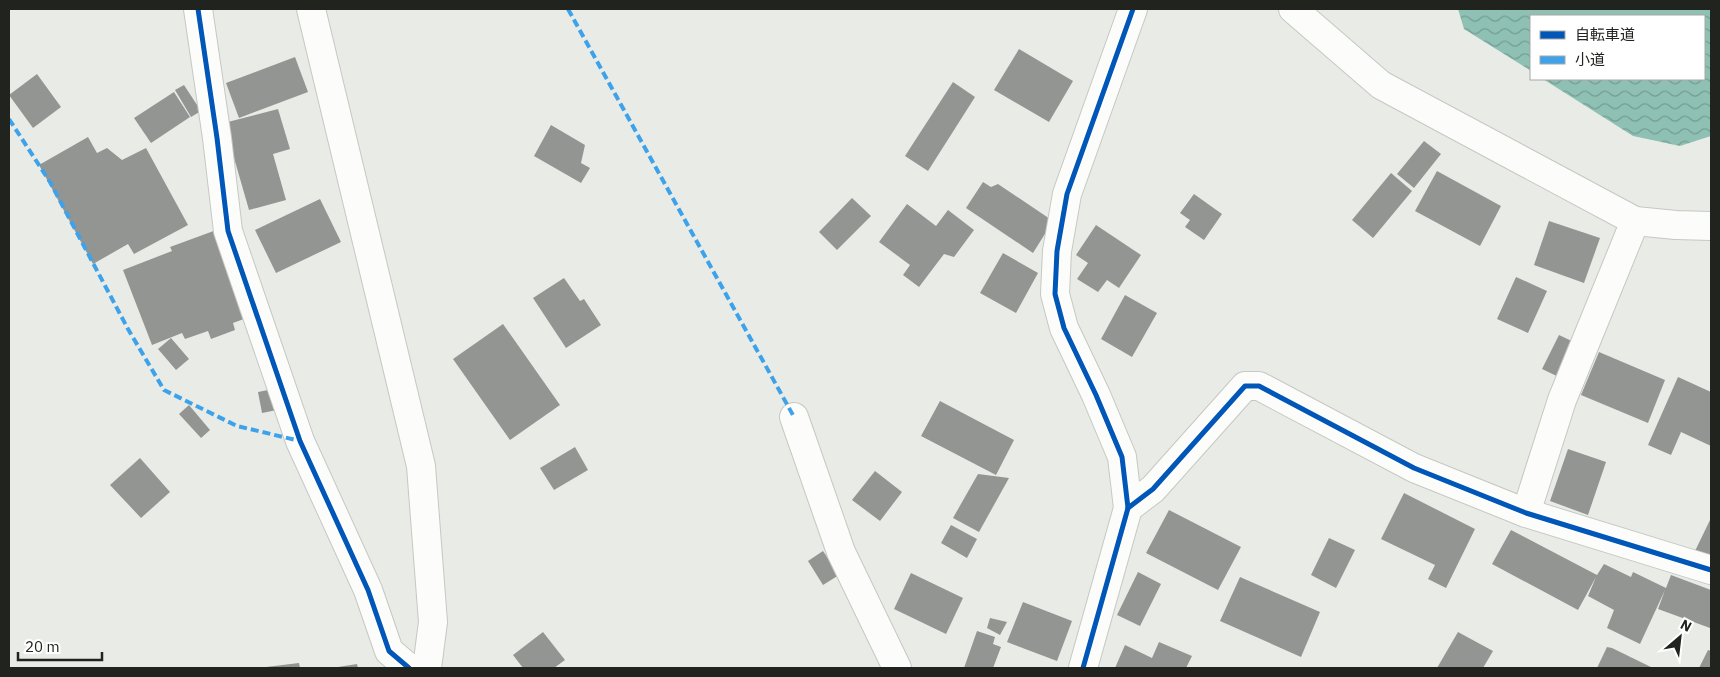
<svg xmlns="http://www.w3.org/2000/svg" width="1720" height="677" font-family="'IBM Plex Sans','Noto Sans JP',sans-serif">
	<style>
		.water { fill: url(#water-waves) }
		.building { fill: #929591 }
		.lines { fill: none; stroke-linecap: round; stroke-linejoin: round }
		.minor-casing { stroke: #c6c8c2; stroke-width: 30 }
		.minor { stroke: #fcfcfb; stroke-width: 28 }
		.quiet { stroke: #3ea2ea; stroke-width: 4; stroke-dasharray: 8 4; stroke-linecap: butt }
		.cycleway-casing { stroke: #fff; stroke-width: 8 }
		.cycleway { stroke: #0057b8; stroke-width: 5 }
	</style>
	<defs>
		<pattern id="water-waves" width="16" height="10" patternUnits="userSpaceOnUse" patternTransform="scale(1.25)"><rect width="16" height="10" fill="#8ec1b4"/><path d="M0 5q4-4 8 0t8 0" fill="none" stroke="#749c92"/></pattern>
	</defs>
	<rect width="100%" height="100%" fill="#e9ece6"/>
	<polygon class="water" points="1458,9 1711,9 1711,136 1680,146 1633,136 1543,79 1704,79 1704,16 1531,16 1531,71 1464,29"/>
	<g class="building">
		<polygon points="1019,49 1073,81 1049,122 994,90"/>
		<polygon points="295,57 308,92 239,118 226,83"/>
		<polygon points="37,74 61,107 33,128 9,95"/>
		<polygon points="953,82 975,97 928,171 905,156"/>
		<polygon points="184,85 201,111 191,117 175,90"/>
		<polygon points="174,92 190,117 151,143 134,118"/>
		<polygon points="278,109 290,149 273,154 286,200 249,210 224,123"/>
		<polygon points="551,125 585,145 581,163 590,168 581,183 534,156"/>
		<polygon points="88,137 97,153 107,148 122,160 146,148 188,225 134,254 128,244 93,264 39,165"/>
		<polygon points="1424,141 1441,154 1414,188 1397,174"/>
		<polygon points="1437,171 1501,206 1480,246 1415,211"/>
		<polygon points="1391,173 1412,191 1373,238 1352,220"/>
		<polygon points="983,182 991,187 998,184 1053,221 1033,253 966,208"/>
		<polygon points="1194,194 1222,214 1204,240 1185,227 1190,220 1180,213"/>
		<polygon points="852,198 871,216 837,250 819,232"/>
		<polygon points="320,199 341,242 276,273 255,230"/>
		<polygon points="907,204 936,226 948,210 974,230 954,257 944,254 919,287 903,275 910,265 879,242"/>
		<polygon points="1549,221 1600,238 1584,283 1534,265"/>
		<polygon points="1096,225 1141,255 1119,288 1107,280 1098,292 1077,279 1088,263 1076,255"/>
		<polygon points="219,229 252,316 233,323 235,330 211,339 208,331 185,339 182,333 152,345 123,270 172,251 170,247"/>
		<polygon points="1003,253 1038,273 1016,313 980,293"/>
		<polygon points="1516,277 1547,291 1528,333 1497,319"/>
		<polygon points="564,278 580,301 584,299 601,325 566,348 533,298"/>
		<polygon points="1125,295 1157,313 1132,357 1101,339"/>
		<polygon points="503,324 560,405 510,440 453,359"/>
		<polygon points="1559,335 1578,344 1561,378 1542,369"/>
		<polygon points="171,338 189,359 176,370 158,349"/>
		<polygon points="1599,352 1665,380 1648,423 1581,395"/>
		<polygon points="1678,377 1711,392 1711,446 1681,432 1671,455 1648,445"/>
		<polygon points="273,389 277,410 262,413 258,392"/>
		<polygon points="940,401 1014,440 996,475 921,436"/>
		<polygon points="189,405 210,430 201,438 179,414"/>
		<polygon points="575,447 588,470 554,490 540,468"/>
		<polygon points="1568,449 1606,462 1588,515 1550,501"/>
		<polygon points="140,458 170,492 141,518 110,485"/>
		<polygon points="875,471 902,492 880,521 852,500"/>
		<polygon points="978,474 1009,478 979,532 953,518"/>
		<polygon points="1404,493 1475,529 1446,588 1428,579 1435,565 1381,539"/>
		<polygon points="1169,510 1241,547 1218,590 1146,553"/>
		<polygon points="1711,518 1711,559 1695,551"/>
		<polygon points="951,525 977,539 967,558 941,543"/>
		<polygon points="1511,530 1597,575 1604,564 1631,577 1633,572 1666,588 1671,575 1711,590 1710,628 1658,609 1665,590 1640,644 1607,628 1614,610 1588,596 1596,577 1578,610 1492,564"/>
		<polygon points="1329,538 1355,550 1336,588 1311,575"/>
		<polygon points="823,551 839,575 823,585 808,561"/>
		<polygon points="1138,572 1161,584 1140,626 1117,615"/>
		<polygon points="911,573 963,598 946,634 894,609"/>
		<polygon points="1240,577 1320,612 1301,657 1220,621"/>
		<polygon points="1023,602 1072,621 1057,661 1007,642"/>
		<polygon points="990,618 1007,622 1000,635 987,628"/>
		<polygon points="977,631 995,637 993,644 1001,647 993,668 964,668"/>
		<polygon points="543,632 565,660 554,668 523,668 513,655"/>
		<polygon points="1458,632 1493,651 1483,668 1437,668"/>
		<polygon points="1159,642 1192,656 1186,668 1115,668 1125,645 1152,658"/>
		<polygon points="1607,647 1612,648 1653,668 1597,668"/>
		<polygon points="1708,650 1711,651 1711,668 1699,668"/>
		<polygon points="299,663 300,668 266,668 266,667"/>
		<polygon points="357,664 358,668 338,668 338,667"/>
	</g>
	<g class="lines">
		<g class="minor-casing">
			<g id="minor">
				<polyline points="198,9 217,138 228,231 300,441 368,590 389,651 409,668"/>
				<polyline points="311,9 421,466 433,622 427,668"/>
				<polyline points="1293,9 1381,85 1635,221 1676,225 1711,226"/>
				<polyline points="794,417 841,552 897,668"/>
				<polyline points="1128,508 1153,489 1245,386 1259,386 1414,468 1526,513 1711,570"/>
				<polyline points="1526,513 1562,400 1635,221"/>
				<polyline points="1083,668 1128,508 1122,457 1096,395 1064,328 1055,294 1057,251 1067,194 1133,9"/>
			</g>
		</g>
		<use href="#minor" class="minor"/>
		<g class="quiet">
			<polyline points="568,9 794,417"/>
			<polyline points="9,119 50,182 128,329 164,390 237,426 300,441"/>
		</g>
		<g class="cycleway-casing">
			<g id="cycleway">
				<polyline points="198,9 217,138 228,231 300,441 368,590 389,651 409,668"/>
				<polyline points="1128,508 1153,489 1245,386 1259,386 1414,468 1526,513 1711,570"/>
				<polyline points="1083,668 1128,508 1122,457 1096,395 1064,328 1055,294 1057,251 1067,194 1133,9"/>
			</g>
		</g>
		<use href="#cycleway" class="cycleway"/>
	</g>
	<rect width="1720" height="677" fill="none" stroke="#21231e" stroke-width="20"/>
	<rect x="1530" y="15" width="175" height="65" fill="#ffffff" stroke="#a6a7a5"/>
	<rect x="1540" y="31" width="25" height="8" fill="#0057b8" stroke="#a6a7a5"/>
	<text x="1575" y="40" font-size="15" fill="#21231e">自転車道</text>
	<rect x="1540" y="56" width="25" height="8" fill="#3ea2ea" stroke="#a6a7a5"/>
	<text x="1575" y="65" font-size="15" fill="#21231e">小道</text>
	<g transform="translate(1680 637) rotate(28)" stroke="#ffffff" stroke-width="4" paint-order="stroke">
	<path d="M0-4L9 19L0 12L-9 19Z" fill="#21231e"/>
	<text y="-8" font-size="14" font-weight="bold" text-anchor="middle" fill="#21231e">N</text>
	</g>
	<path d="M18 652v8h84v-8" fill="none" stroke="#21231e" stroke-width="2.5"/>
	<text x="25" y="652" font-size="15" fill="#21231e" stroke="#ffffff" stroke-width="4" paint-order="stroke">20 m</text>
</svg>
